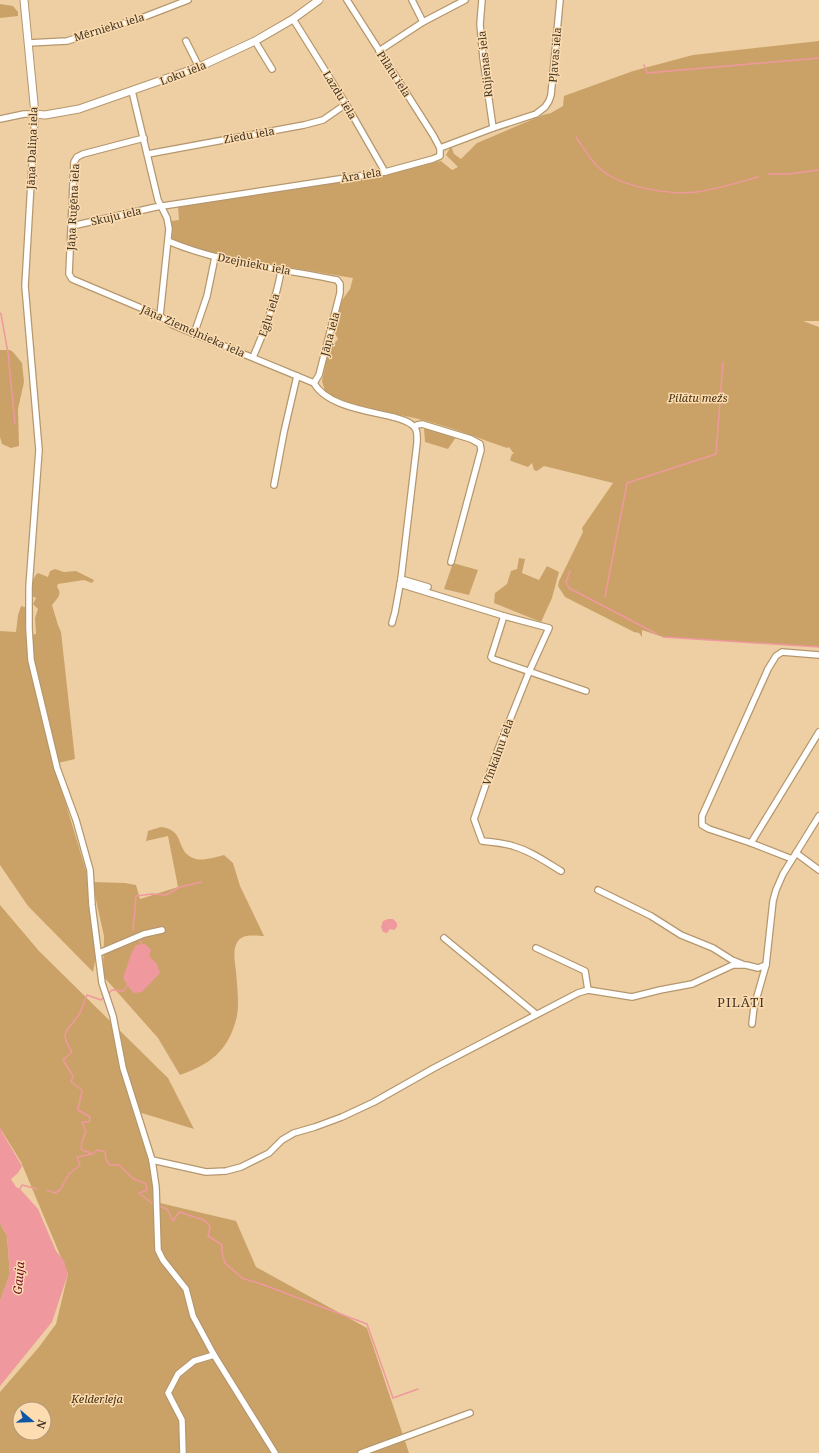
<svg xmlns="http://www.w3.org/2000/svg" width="819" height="1453" font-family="'Noto Serif',serif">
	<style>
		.green { fill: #caa268; fill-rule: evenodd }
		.water { fill: #ef989e }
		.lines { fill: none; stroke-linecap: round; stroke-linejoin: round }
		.stream { stroke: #ef989e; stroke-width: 1.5 }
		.minor-casing { stroke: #b5976e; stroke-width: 8 }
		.tertiary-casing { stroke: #b5976e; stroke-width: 9 }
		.minor { stroke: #fff; stroke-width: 5.5 }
		.tertiary { stroke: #fff; stroke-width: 7 }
		.labels { text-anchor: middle; stroke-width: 3; stroke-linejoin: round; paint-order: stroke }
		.street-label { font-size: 11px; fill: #413523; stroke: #fcdcb0 }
		.park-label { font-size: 11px; font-style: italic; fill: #432f10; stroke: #fcdcb0 }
		.water-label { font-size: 12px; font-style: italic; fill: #6c001f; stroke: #fcdcb0 }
		.quarter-label { font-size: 13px; letter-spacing: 1px; fill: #413523; stroke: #fcdcb0 }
	</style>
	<rect width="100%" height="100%" fill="#eecfa3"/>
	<g class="green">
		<polygon points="0,4 13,6 18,12 18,16 0,18"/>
		<path d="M819,41V321H803L819,327V647L663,637L642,630V637L639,633L634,632L565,597L558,586L559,581L583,532L582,528L613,483L544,466L537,471L534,470L532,463L528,467L511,461L510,460L512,454H514L509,447L507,448C478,438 451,427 422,420C390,412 356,407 326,395L322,381L326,363V354L338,339L333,330L338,306L350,289L353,278L220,256L205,250L188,249L175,243L172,237L171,221L179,220L178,207L384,173L441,161L452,170L458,167L446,155L451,146L454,154L461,159L477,143L543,115L551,113L563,106L564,96L633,71L693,55Z"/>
		<polygon points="0,350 10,350 13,352 22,363 24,382 18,409 19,446 11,448 2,444 0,437"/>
		<polygon points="424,428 456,437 448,449 425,442"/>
		<polygon points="519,558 525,559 522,573 539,580 547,566 559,572 552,598 541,622 494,603 495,593 507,584 511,571 517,569"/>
		<polygon points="453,563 478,570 469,595 444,589"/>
		<path d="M55,569L64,572L76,571L94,580L92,583L84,580L58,584L57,587C63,594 57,599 52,605L58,625L61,632L75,759L54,764L86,871L97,951L93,972L28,906L0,865V631L16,632L18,615L21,606L28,608L26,636L36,634L35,618L38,609L33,604L36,598L32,596C33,587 31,578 38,573L48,577L50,571Z"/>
		<path d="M161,827C187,830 174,853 196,859C204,861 215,857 224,855L233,863L240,886L264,936C256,936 244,933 238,941C232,949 235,962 236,971C237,985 240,1006 236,1020C228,1051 209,1065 180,1075L158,1038L103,976L104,936L92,882L125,883L136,885L140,899L178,887L168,836L146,841L148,831Z"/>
		<path d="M0,905L39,951L168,1078L194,1129L135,1111L160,1203L236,1221L256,1267L367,1328L409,1453H0V1392L39,1347L56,1324L68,1274L21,1162L0,1128ZM20,1409H44V1433H20Z"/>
		<polygon points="0,1223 7,1236 10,1274 0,1301"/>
	</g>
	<g class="water">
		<polygon points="388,919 393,919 397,923 397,927 394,930 390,929 387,933 383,932 381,927 383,921"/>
		<polygon points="145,944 151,950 149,956 157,964 160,973 142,992 134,993 130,989 123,978 131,954 136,945"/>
		<polygon points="0,1126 3,1134 22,1166 18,1173 11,1179 16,1187 20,1189 38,1209 56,1251 64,1261 68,1274 52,1322 0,1386 0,1301 10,1274 7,1236 0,1223"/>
	</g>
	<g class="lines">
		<g class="stream">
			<polyline points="644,65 647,73 819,58"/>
			<path d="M576,137C584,149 594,166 607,174C628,188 671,195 696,192C714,190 740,182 758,177"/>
			<polyline points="768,174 788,174 819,170"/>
			<polyline points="0,313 1,314 8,353 15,423"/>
			<polyline points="570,571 566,582 569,588 657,634"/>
			<polyline points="605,597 627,483 716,454 723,362"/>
			<polyline points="663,637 819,647"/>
			<polyline points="133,930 136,896 152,894 166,895 180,887 201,882"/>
			<polyline points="140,940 142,946"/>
			<polyline points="108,994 112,990 124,991 128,984"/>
			<polyline points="92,1154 98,1150 105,1152 106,1160 110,1165 119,1165 134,1179 146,1184 147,1190 139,1193 153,1204"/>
			<polyline points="20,1189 22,1185 37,1189"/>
			<path d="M47,1190L55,1193L60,1190L69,1174L80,1165L77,1157L92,1154L81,1149L82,1142L86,1131L82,1122H89L90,1117L78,1110L82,1090L71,1082L73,1076L63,1060L72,1052C59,1031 66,1033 78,1016C82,1010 84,1002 87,995L101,1000L103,998"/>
			<polyline points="159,1206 167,1209 173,1221 179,1212 204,1220 210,1226 208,1236 222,1245 222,1253 225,1263 242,1278 264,1285 367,1324 393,1398 418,1389"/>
		</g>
		<g class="minor-casing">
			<g id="minor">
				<polyline points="347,0 433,135 440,148"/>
				<polyline points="412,0 423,22"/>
				<polyline points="482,0 480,24 483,58 493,128"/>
				<polyline points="293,19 346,104 385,172"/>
				<polyline points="186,41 199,67"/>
				<polyline points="255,41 272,69"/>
				<polyline points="28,43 67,41 144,17 188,0"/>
				<polyline points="379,51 423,22 465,0"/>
				<polyline points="132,91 158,200 167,218 169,229 160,316"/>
				<polyline points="0,119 24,114 35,114 25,286 39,450 29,587 29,629 31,660 57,768 76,820 90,870 92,905 102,983 113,1016 123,1068 152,1160 156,1187 158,1250 163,1260 186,1289 193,1316 214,1355 194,1361 178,1374 168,1393 182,1420 183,1453"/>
				<polyline points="144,138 83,154 77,157 74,162 69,274 72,279 160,316 173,325 314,383"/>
				<polyline points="148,154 304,125 323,120 346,104"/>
				<polyline points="72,226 156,207 385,172 433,159 440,156 440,148 493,128 536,114 545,107 549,101 551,95 560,0"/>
				<path d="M168,241C222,264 281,268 337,280L340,284V293L319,375L314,383"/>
				<polyline points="194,334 207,296 215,257"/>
				<path d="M253,357C265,330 276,300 281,271"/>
				<path d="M314,383C326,406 369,411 393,417C400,419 410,421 415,428C418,432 417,438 417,443L401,579L395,612L392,623"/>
				<polyline points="415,427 417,425 422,424 471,439 480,444 481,450 451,562"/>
				<polyline points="274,485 284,432 297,376"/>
				<polyline points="401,579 428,587"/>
				<polyline points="400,584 504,616 491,657 493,659 586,691"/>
				<path d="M504,616L549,628L529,672L497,752L474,819L482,841C492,842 504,843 513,846C531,851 546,862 561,871"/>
				<polyline points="819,655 782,652 776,656 768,669 702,816 702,825 709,829 751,843 819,732"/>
				<polyline points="751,843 792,859"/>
				<polyline points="796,853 819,870"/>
				<polyline points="598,890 651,916 681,935 713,948 732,960 742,964"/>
				<polyline points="444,938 536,1014"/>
				<polyline points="536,948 585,971 588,990"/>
				<polyline points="99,953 144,934 162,930"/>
				<polyline points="752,1024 754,1007 766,965"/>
				<polyline points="152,1160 206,1172 226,1171 241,1167 269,1153 282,1140 294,1133 315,1127 342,1117 374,1102 434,1068 578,993 588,990 632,997 660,990 692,984 733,965 746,965 758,968 766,965 773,901 776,890 783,874 819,816"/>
				<polyline points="214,1355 275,1453"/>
				<polyline points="361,1453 470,1413"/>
			</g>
		</g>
		<g class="tertiary-casing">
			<polyline id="tertiary" points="24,0 35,114 45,115 79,109 199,67 255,41 293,19 319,0"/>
		</g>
		<use href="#minor" class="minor"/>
		<use href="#tertiary" class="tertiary"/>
	</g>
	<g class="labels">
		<g class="street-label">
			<text transform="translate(109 27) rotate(-17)" y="4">Mērnieku iela</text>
			<text transform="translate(555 55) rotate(-85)" y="4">Pļavas iela</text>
			<text transform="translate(485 64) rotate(-96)" y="4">Rūjienas iela</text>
			<text transform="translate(183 73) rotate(-21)" y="4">Loku iela</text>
			<text transform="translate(394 74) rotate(57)" y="4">Pilātu iela</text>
			<text transform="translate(340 95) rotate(59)" y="4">Lazdu iela</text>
			<text transform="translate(249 135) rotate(-10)" y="4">Ziedu iela</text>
			<text transform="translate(32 148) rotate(-88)" y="4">Jāņa Daliņa iela</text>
			<text transform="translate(361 175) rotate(-9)" y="4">Āra iela</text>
			<text transform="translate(73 207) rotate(-87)" y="4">Jāņa Ruģēna iela</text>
			<text transform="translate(116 216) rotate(-13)" y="4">Skuju iela</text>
			<text transform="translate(254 264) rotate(11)" y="4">Dzejnieku iela</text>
			<text transform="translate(269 315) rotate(-72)" y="4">Egļu iela</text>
			<text transform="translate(193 331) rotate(24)" y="4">Jāņa Ziemeļnieka iela</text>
			<text transform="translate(330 334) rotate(-75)" y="4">Jāņa iela</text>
			<text transform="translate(498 752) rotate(-70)" y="4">Vīnkalnu iela</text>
		</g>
		<g class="park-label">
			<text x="698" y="402">Pilātu mežs</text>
			<text x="97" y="1403">Ķelderleja</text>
		</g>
		<g class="water-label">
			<text transform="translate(19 1278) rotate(-85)" y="4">Gauja</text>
		</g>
		<g class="quarter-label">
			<text x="741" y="1007">PILĀTI</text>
		</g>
	</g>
	<g transform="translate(32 1421) rotate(109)"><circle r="19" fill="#fcdcb0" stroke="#b19978"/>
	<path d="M0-3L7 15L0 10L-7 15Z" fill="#0e55a5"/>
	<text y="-6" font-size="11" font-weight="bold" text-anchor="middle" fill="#413523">N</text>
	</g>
</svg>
